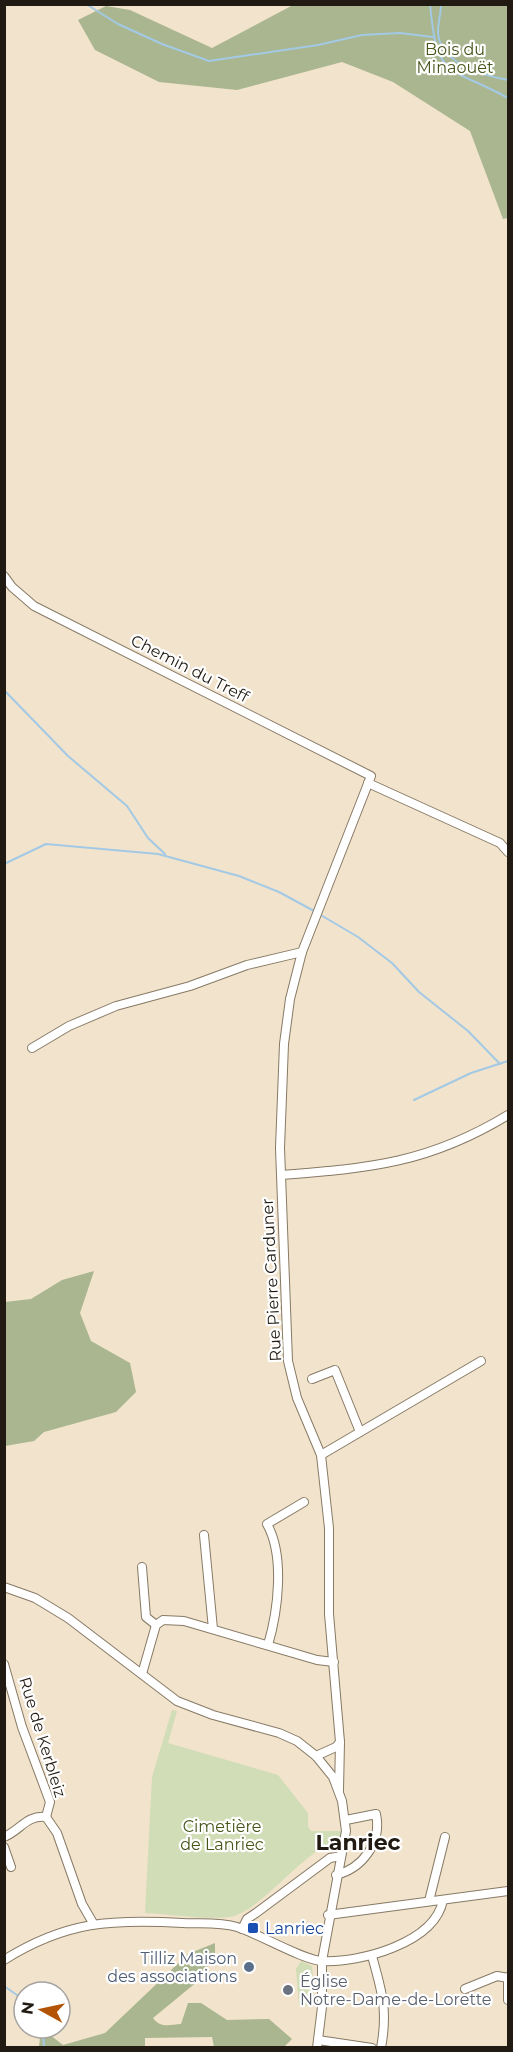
<svg xmlns="http://www.w3.org/2000/svg" width="513" height="2052" font-family="Montserrat,sans-serif">
	<style>
		.green { fill: #d0ddb6 }
		.forest { fill: #a9b68f }
		.lines { fill: none; stroke-linecap: round; stroke-linejoin: round }
		.stream { stroke: #a3c9e5; stroke-width: 2 }
		.minor-casing { stroke: #877a65; stroke-width: 10 }
		.minor { stroke: #fff; stroke-width: 8 }
		.transit-dot { fill: #1a4fb4; stroke: #fff; stroke-width: 2 }
		.service-dot { fill: #5c6f8a; stroke: #fff; stroke-width: 2 }
		.worship-dot { fill: #6b7280; stroke: #fff; stroke-width: 2 }
		.labels { text-anchor: middle; stroke-width: 4.5; stroke-linejoin: round; paint-order: stroke }
		.park-label { font-size: 16px; fill: #46561a; stroke: #fff }
		.street-label { font-size: 16px; fill: #201a12; stroke: #fff }
		.transit-label { font-size: 16px; fill: #164399; stroke: #fff; text-anchor: start }
		.service-label { font-size: 16px; fill: #4e5e75; stroke: #fff; text-anchor: end }
		.worship-label { font-size: 16px; fill: #5b616d; stroke: #fff; text-anchor: start }
		.district-label { font-size: 22px; font-weight: bold; fill: #201a12; stroke: #fff }
	</style>
	<rect width="100%" height="100%" fill="#f2e3cc"/>
	<g class="green">
		<path d="M172,1710L177,1711L168,1743L278,1775L308,1813V1826L311,1831H342V1838C303,1849 262,1912 229,1917C207,1920 168,1914 145,1913L152,1777Z"/>
		<polygon points="301,1961 312,1966 315,2006 299,2005 296,1969"/>
	</g>
	<g class="forest">
		<polygon points="293,5 508,5 508,218 503,219 470,131 393,82 342,62 237,90 159,82 95,50 78,20 106,6 130,10 212,48"/>
		<polygon points="94,1271 80,1313 91,1341 130,1363 136,1392 116,1412 44,1432 34,1441 5,1446 5,1302 31,1299 62,1280"/>
		<path d="M215,1943V1955L198,1981L153,2018C160,2028 169,2025 181,2024L188,2003H201L227,2020L269,2019L292,2039L284,2047H214L212,2037L145,2038V2047H39L41,2028L63,2045L105,2033L188,1954Z"/>
	</g>
	<g class="lines">
		<g class="stream">
			<polyline points="86,4 118,24 162,44 209,61 318,45 362,35 400,33 433,37"/>
			<path d="M430,4C437,81 448,65 508,98"/>
			<path d="M441,4C441,17 435,31 440,42C450,67 486,76 508,80"/>
			<polyline points="4,690 68,756 127,806 148,838 165,854"/>
			<polyline points="4,864 46,844 158,854 239,876 279,892 314,911"/>
			<polyline points="319,914 358,937 392,963 419,992 468,1031 500,1064"/>
			<polyline points="414,1100 471,1073 508,1061"/>
			<polyline points="4,1986 24,2000"/>
			<polyline points="43,2028 44,2048"/>
		</g>
		<g class="minor-casing">
			<g id="minor">
				<polyline points="4,576 12,587 34,606 371,776 302,952 290,999 284,1044 280,1148 288,1361 297,1398 321,1455 329,1528 329,1614 340,1742 339,1790"/>
				<polyline points="368,783 500,843 508,852"/>
				<polyline points="32,1048 69,1026 116,1006 190,986 247,965 302,952"/>
				<path d="M281,1175C371,1168 429,1163 508,1115"/>
				<polyline points="312,1379 335,1370 360,1432"/>
				<polyline points="321,1455 481,1361"/>
				<polyline points="204,1535 213,1629"/>
				<polyline points="142,1567 146,1617 156,1625"/>
				<polyline points="4,1587 35,1598 68,1618 177,1701 213,1715 279,1733 297,1741 316,1756 333,1777 342,1801 346,1831 322,1961 322,2007 317,2048"/>
				<path d="M268,1645C278,1611 285,1556 267,1524L304,1502"/>
				<polyline points="4,1664 22,1727 50,1802 46,1817"/>
				<polyline points="142,1674 156,1625 163,1620 184,1621 317,1660 334,1662"/>
				<polyline points="316,1756 336,1747 340,1742"/>
				<path d="M4,1837C21,1830 26,1815 46,1817L57,1833L82,1904L93,1923"/>
				<polyline points="4,1847 11,1867"/>
				<path d="M336,1875C363,1868 382,1842 376,1814L346,1820"/>
				<polyline points="429,1901 445,1837"/>
				<polyline points="328,1915 508,1891"/>
				<polyline points="242,1929 247,1919 256,1913 330,1858 341,1856"/>
				<path d="M372,1956C382,1992 388,2010 381,2048"/>
				<path d="M4,1960C66,1921 112,1919 183,1923C201,1924 220,1922 237,1927C259,1934 303,1960 322,1961C360,1963 435,1943 443,1900"/>
				<polyline points="508,1977 508,2000"/>
				<polyline points="465,1989 497,1976 508,1978"/>
				<polyline points="318,2040 372,2048"/>
			</g>
		</g>
		<use href="#minor" class="minor"/>
	</g>
	<rect class="transit-dot" x="247" y="1922" width="12" height="12" rx="3"/>
	<circle class="service-dot" cx="249" cy="1967" r="6"/>
	<circle class="worship-dot" cx="288" cy="1990" r="6"/>
	<g class="labels">
		<g class="park-label">
			<text x="455" y="55">Bois du<tspan x="455" dy="18">Minaouët</tspan></text>
			<text x="222" y="1832">Cimetière<tspan x="222" dy="18">de Lanriec</tspan></text>
		</g>
		<g class="street-label">
			<text transform="translate(190 668) rotate(27)" y="6">Chemin du Treff</text>
			<text transform="translate(271 1280) rotate(-93)" y="6">Rue Pierre Carduner</text>
			<text transform="translate(43 1737) rotate(73)" y="6">Rue de Kerbleiz</text>
		</g>
		<g class="transit-label">
			<text x="265" y="1934">Lanriec</text>
		</g>
		<g class="service-label">
			<text x="237" y="1964">Tilliz Maison<tspan x="237" dy="18">des associations</tspan></text>
		</g>
		<g class="worship-label">
			<text x="300" y="1987">Église<tspan x="300" dy="18">Notre-Dame-de-Lorette</tspan></text>
		</g>
		<g class="district-label">
			<text x="358" y="1850">Lanriec</text>
		</g>
	</g>
	<rect width="513" height="2052" fill="none" stroke="#201a12" stroke-width="12"/>
	<g transform="translate(42 2010) rotate(278)"><circle r="28" fill="#ffffff" stroke="#a6a3a0" stroke-width="1.5"/>
	<path d="M0-4.5L10 22L0 15L-10 22Z" fill="#b25306"/>
	<text y="-9" font-size="16" font-weight="bold" text-anchor="middle" fill="#201a12">N</text>
	</g>
</svg>
